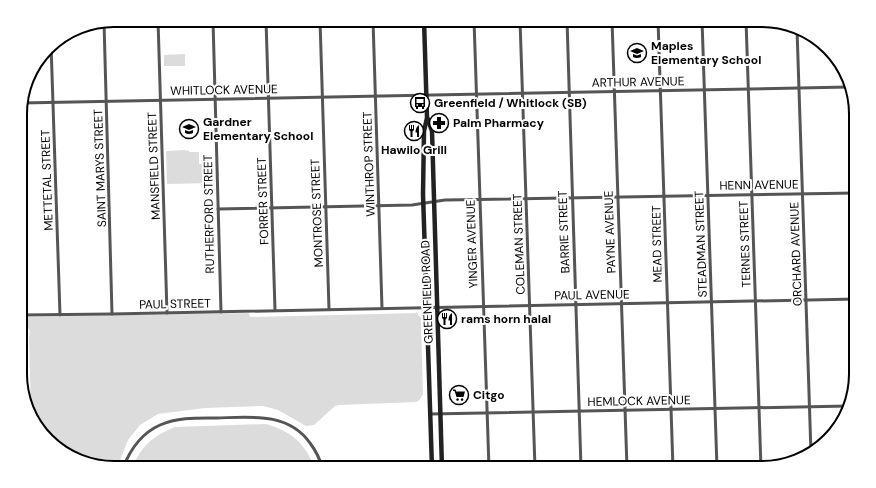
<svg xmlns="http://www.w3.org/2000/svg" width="876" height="488" font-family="'DM Sans',sans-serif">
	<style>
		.green { fill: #dcdcdc }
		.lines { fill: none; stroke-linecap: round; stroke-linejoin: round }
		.street { stroke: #555; stroke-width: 3 }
		.secondary { stroke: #222; stroke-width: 4.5 }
		.labels { text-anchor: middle; stroke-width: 4; stroke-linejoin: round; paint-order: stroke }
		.poi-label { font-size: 12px; font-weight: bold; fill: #000; stroke: #fff; text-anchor: start }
		.street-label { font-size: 12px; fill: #000; stroke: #fff }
		.rim { fill: none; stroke: #000; stroke-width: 2 }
	</style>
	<rect width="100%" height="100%" fill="#fff"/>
	<g class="green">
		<polygon points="185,54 185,66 164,66 164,55"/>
		<polygon points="184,150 189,151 189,152 199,152 199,164 213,163 213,183 167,184 166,152 167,151"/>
		<path d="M249,313L250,317L417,313L421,318V325L423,394C421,397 420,401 416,402L339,405L335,406L314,425L306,426L278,410L263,406L205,408L158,414L140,425L128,440L117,468L67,456L36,427L31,413L29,337L30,331L28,328L21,330V317Z"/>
		<path d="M266,424C292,432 304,442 315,468H132C141,446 153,436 175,427Z"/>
	</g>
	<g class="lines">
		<g class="street">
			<polyline points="158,20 167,313"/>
			<polyline points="213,20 221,312"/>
			<polyline points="266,20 275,310"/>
			<polyline points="320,20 329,309"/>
			<polyline points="373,20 382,308"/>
			<polyline points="474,20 489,468"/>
			<polyline points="520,20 535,468"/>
			<polyline points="567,20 581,468"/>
			<polyline points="612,20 627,468"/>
			<polyline points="658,20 673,468"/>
			<polyline points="702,20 717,468"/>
			<polyline points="746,20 761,468"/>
			<polyline points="104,22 112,314"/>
			<polyline points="797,29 811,453"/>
			<polyline points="51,44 60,315"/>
			<polyline points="21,103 849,87"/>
			<polyline points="218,209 412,205 445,200 856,193"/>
			<polyline points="21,315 112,314 856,299"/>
			<polyline points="430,414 848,406"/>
			<path d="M123,468C130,450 142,433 160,425C178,417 198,418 217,418C251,417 288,412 310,443C316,451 320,459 322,468"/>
		</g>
		<g class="secondary">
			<polyline points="424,20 427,117 432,131 442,468"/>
			<polyline points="851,94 856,233"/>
			<polyline points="427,118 424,131 423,194 432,468"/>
		</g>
	</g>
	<defs>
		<g id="school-ring" transform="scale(1)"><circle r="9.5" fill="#fff" stroke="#000" stroke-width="1.5"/><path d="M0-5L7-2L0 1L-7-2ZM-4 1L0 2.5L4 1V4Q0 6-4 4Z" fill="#000"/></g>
		<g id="bus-ring" transform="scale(1)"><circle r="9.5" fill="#fff" stroke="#000" stroke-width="1.5"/><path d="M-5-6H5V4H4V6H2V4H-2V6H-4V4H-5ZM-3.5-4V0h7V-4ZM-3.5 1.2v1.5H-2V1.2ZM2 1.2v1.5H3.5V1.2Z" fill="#000"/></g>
		<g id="pharmacy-ring" transform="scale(1)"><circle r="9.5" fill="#fff" stroke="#000" stroke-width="1.5"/><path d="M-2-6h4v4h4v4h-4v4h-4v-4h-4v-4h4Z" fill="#000"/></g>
		<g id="restaurant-ring" transform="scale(1)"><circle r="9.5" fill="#fff" stroke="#000" stroke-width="1.5"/><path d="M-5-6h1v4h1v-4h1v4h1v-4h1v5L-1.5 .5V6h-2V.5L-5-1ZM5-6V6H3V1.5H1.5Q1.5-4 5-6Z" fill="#000"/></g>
		<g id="supermarket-ring" transform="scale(1)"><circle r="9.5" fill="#fff" stroke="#000" stroke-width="1.5"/><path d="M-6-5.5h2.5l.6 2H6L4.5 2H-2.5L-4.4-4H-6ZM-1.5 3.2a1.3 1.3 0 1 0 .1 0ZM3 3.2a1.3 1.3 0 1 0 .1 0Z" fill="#000"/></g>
	</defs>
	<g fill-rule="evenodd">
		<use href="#school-ring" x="637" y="53"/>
		<use href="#bus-ring" x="420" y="103"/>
		<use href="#pharmacy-ring" x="439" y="123"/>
		<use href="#school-ring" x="189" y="129"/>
		<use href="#restaurant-ring" x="414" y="131"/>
		<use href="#restaurant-ring" x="447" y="319"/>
		<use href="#supermarket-ring" x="459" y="395"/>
	</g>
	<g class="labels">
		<g class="poi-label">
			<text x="651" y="50">Maples<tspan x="651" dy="14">Elementary School</tspan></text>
			<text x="434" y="107">Greenfield / Whitlock (SB)</text>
			<text x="203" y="126">Gardner<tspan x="203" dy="14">Elementary School</tspan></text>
			<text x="453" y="127">Palm Pharmacy</text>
			<text x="414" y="154" text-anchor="middle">Hawilo Grill</text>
			<text x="461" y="323">rams horn halal</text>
			<text x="473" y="399">Citgo</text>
		</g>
		<g class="street-label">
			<text transform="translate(638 82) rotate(-1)" y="4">ARTHUR AVENUE</text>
			<text transform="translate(224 90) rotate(-1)" y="4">WHITLOCK AVENUE</text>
			<text transform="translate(369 164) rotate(-92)" y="4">WINTHROP STREET</text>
			<text transform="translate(154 166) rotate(-92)" y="4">MANSFIELD STREET</text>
			<text transform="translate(100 168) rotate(-92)" y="4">SAINT MARYS STREET</text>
			<text transform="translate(47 180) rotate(-92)" y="4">METTETAL STREET</text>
			<text transform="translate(759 185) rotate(-1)" y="4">HENN AVENUE</text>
			<text transform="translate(263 201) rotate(-92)" y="4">FORRER STREET</text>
			<text transform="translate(317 213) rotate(-92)" y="4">MONTROSE STREET</text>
			<text transform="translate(209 214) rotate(-91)" y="4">RUTHERFORD STREET</text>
			<text transform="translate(564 232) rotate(-92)" y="4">BARRIE STREET</text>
			<text transform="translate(610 232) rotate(-92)" y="4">PAYNE AVENUE</text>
			<text transform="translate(472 244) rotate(-92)" y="4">YINGER AVENUE</text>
			<text transform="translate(519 244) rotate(-92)" y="4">COLEMAN STREET</text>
			<text transform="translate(657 244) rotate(-91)" y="4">MEAD STREET</text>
			<text transform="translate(701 244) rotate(-92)" y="4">STEADMAN STREET</text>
			<text transform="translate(745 244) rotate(-92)" y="4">TERNES STREET</text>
			<text transform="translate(796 254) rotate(-92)" y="4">ORCHARD AVENUE</text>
			<text transform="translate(427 292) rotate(-92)" y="4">GREENFIELD ROAD</text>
			<text transform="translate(592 295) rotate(-1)" y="4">PAUL AVENUE</text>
			<text transform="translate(175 304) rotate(-1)" y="4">PAUL STREET</text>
			<text transform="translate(639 401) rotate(-1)" y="4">HEMLOCK AVENUE</text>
		</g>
	</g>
	<path d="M0 0H876V488H0ZM114 27H762A87 87 0 0 1 849 114V374A87 87 0 0 1 762 461H114A87 87 0 0 1 27 374V114A87 87 0 0 1 114 27Z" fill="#fff" fill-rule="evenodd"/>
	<path class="rim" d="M114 27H762A87 87 0 0 1 849 114V374A87 87 0 0 1 762 461H114A87 87 0 0 1 27 374V114A87 87 0 0 1 114 27Z"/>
</svg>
